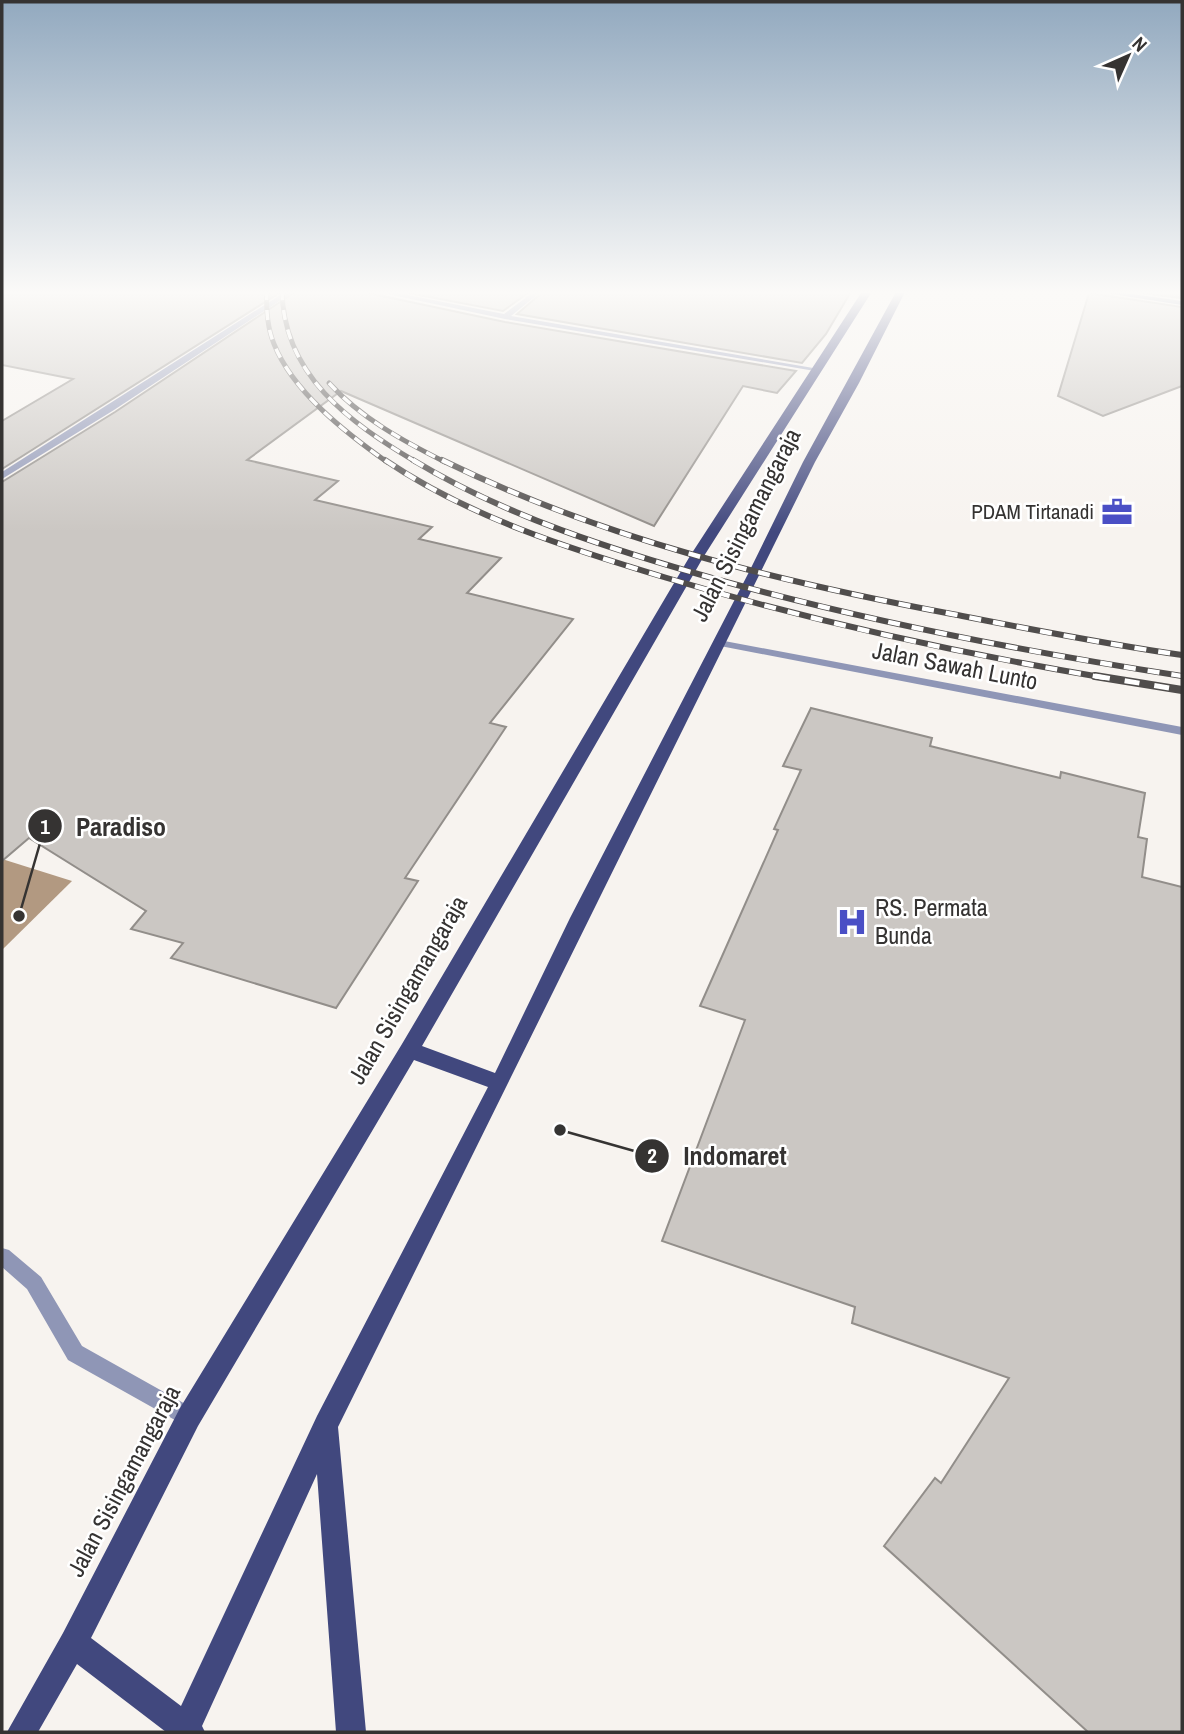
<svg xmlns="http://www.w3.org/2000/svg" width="1184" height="1734" font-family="'Archivo Narrow',sans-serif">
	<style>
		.water { fill: #b29981 }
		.building { fill: #cbc7c3; stroke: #928e8a; stroke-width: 2 }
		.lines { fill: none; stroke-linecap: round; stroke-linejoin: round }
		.minor { fill: #8f96b6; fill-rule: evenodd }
		.secondary { fill: #616996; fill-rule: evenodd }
		.primary { fill: #41487e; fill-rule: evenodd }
		.rail-far2-casing { stroke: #504d4c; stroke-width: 5 }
		.rail-far1-casing { stroke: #504d4c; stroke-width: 6 }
		.rail-casing { stroke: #504d4c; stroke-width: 8 }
		.rail-far2 { stroke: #fff; stroke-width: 3.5; stroke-dasharray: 10; stroke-linecap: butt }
		.rail-far1 { stroke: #fff; stroke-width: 4.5; stroke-dasharray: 12; stroke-linecap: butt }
		.rail { stroke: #fff; stroke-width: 5; stroke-dasharray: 15; stroke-linecap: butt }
		.labels { text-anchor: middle; stroke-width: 5; stroke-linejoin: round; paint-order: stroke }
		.far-poi-label { font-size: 21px; fill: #353332; stroke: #fff; text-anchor: end }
		.street-label { font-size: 24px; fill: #353332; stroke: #fff }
		.poi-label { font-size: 24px; fill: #353332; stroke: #fff; text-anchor: start }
		.leader { fill: none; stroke: #353332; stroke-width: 2.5 }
		.callout-dot { fill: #353332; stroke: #fff; stroke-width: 2.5 }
		.mark-label { font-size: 21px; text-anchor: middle; font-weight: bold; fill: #fff }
		.callout-label { font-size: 26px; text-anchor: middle; font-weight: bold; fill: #353332; stroke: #fff; stroke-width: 5; stroke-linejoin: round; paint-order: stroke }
	</style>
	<rect width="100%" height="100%" fill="#f7f3ef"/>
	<polygon class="water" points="2,859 72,881 2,950"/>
	<g class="building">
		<polygon points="2,290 284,290 2,469 2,421 73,379 2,365"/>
		<polygon points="298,290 366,290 368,293 505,322 796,371 777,393 743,386 654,526 341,391 247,460 338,481 315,500 432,527 419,539 501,558 467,593 573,619 490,723 506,727 405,878 418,881 336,1008 171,958 183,943 131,929 146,911 29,838 2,861 2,482 115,412"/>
		<polygon points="393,290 532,290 503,311"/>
		<polygon points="545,290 852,290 826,334 802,363 517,314"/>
		<polygon points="1119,290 1182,290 1182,298"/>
		<polygon points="1089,293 1182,307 1182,386 1103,416 1058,396"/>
		<polygon points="811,708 932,738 930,746 1060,778 1061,772 1145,793 1138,837 1147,839 1142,877 1182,887 1182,1732 1088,1732 884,1546 935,1478 941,1483 1009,1378 852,1323 855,1307 662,1241 745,1020 700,1006 778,830 774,829 801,770 783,766"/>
	</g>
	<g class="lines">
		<g class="minor">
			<polygon points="288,290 296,290 114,410 2,479 2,472"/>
			<polygon points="369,290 382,290 504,314 536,290 543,290 511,316 819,369 815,371 505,319"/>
			<polygon points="719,640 1182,727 1182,735 715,645 713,643"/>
			<polygon points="2,1248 9,1250 41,1277 82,1346 196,1410 199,1417 196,1424 189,1427 182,1424 68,1360 27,1289 2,1267"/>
		</g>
		<polygon class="secondary" points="1086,290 1103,290 1182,301 1182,305"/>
		<path class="primary" d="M863,290H873L704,556L422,1046L495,1073L570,918L749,572L803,462L897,290H906L859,383L815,462L338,1427L366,1732H336L317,1474L202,1726L205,1732H166L77,1664L38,1732H7L63,1633L180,1408L402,1044L690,556ZM414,1060L488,1087L317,1416L181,1706L91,1638L198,1426Z"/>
		<g class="rail-far2-casing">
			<g id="rail-far2">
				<path d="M267,290C266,308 267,327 274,344C293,392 346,433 387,462"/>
				<path d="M282,290C283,375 349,422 416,462"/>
				<path d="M329,383C361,418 403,441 445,462"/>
			</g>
		</g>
		<g class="rail-far1-casing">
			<g id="rail-far1">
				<path d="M385,460C469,517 570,549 667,578C811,621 957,653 1106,678"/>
				<path d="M413,460C507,517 613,550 719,580C871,622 1026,652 1182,676"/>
				<path d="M442,460C603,539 776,581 952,614C1029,629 1105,644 1182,655"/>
			</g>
		</g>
		<g class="rail-casing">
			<polyline id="rail" points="1095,676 1182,690"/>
		</g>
		<use href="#rail-far2" class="rail-far2"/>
		<use href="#rail-far1" class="rail-far1"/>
		<use href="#rail" class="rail"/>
	</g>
	<linearGradient id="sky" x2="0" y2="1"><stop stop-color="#92a9bf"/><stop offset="0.55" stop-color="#fbfaf8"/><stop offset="1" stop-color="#fbfaf8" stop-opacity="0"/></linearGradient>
	<rect width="1184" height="532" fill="url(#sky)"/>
	<defs>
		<g id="office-bare" transform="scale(2.415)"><path d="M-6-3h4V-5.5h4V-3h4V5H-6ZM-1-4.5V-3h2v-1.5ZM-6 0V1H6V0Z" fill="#4a4fc5" stroke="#fff" stroke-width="2.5" paint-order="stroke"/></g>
		<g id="hospital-bare" transform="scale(2.415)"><path d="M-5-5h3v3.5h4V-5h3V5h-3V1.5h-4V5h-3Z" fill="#4a4fc5" stroke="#fff" stroke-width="2.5" paint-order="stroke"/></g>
	</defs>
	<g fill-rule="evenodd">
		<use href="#office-bare" x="1117" y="512"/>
		<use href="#hospital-bare" x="852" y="922"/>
	</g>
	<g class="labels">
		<g class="far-poi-label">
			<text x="1094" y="519">PDAM Tirtanadi</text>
		</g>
		<g class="street-label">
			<text transform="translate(746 525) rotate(-63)" y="8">Jalan Sisingamangaraja</text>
			<text transform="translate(955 666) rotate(11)" y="8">Jalan Sawah Lunto</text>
			<text transform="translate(408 990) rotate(-60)" y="8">Jalan Sisingamangaraja</text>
			<text transform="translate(124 1481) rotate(-62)" y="8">Jalan Sisingamangaraja</text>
		</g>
		<g class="poi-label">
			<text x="875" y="916">RS. Permata<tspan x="875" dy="28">Bunda</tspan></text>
		</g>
	</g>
	<path class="leader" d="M19 916L45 826M560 1130L652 1156"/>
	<g class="callout-dot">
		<circle cx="19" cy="916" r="7"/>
		<circle cx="560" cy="1130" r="7"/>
		<circle cx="45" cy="826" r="18"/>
		<circle cx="652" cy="1156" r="18"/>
	</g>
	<g class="mark-label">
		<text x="45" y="834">1</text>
		<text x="652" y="1163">2</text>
	</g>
	<g class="callout-label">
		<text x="121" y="836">Paradiso</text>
		<text x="735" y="1165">Indomaret</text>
	</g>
	<rect width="1184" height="1734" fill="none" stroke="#353332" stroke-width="7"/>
	<g transform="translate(1128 56) rotate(45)" stroke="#ffffff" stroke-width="5" paint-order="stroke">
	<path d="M0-5L12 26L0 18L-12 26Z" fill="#353332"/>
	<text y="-10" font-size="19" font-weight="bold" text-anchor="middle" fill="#353332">N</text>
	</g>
</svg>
